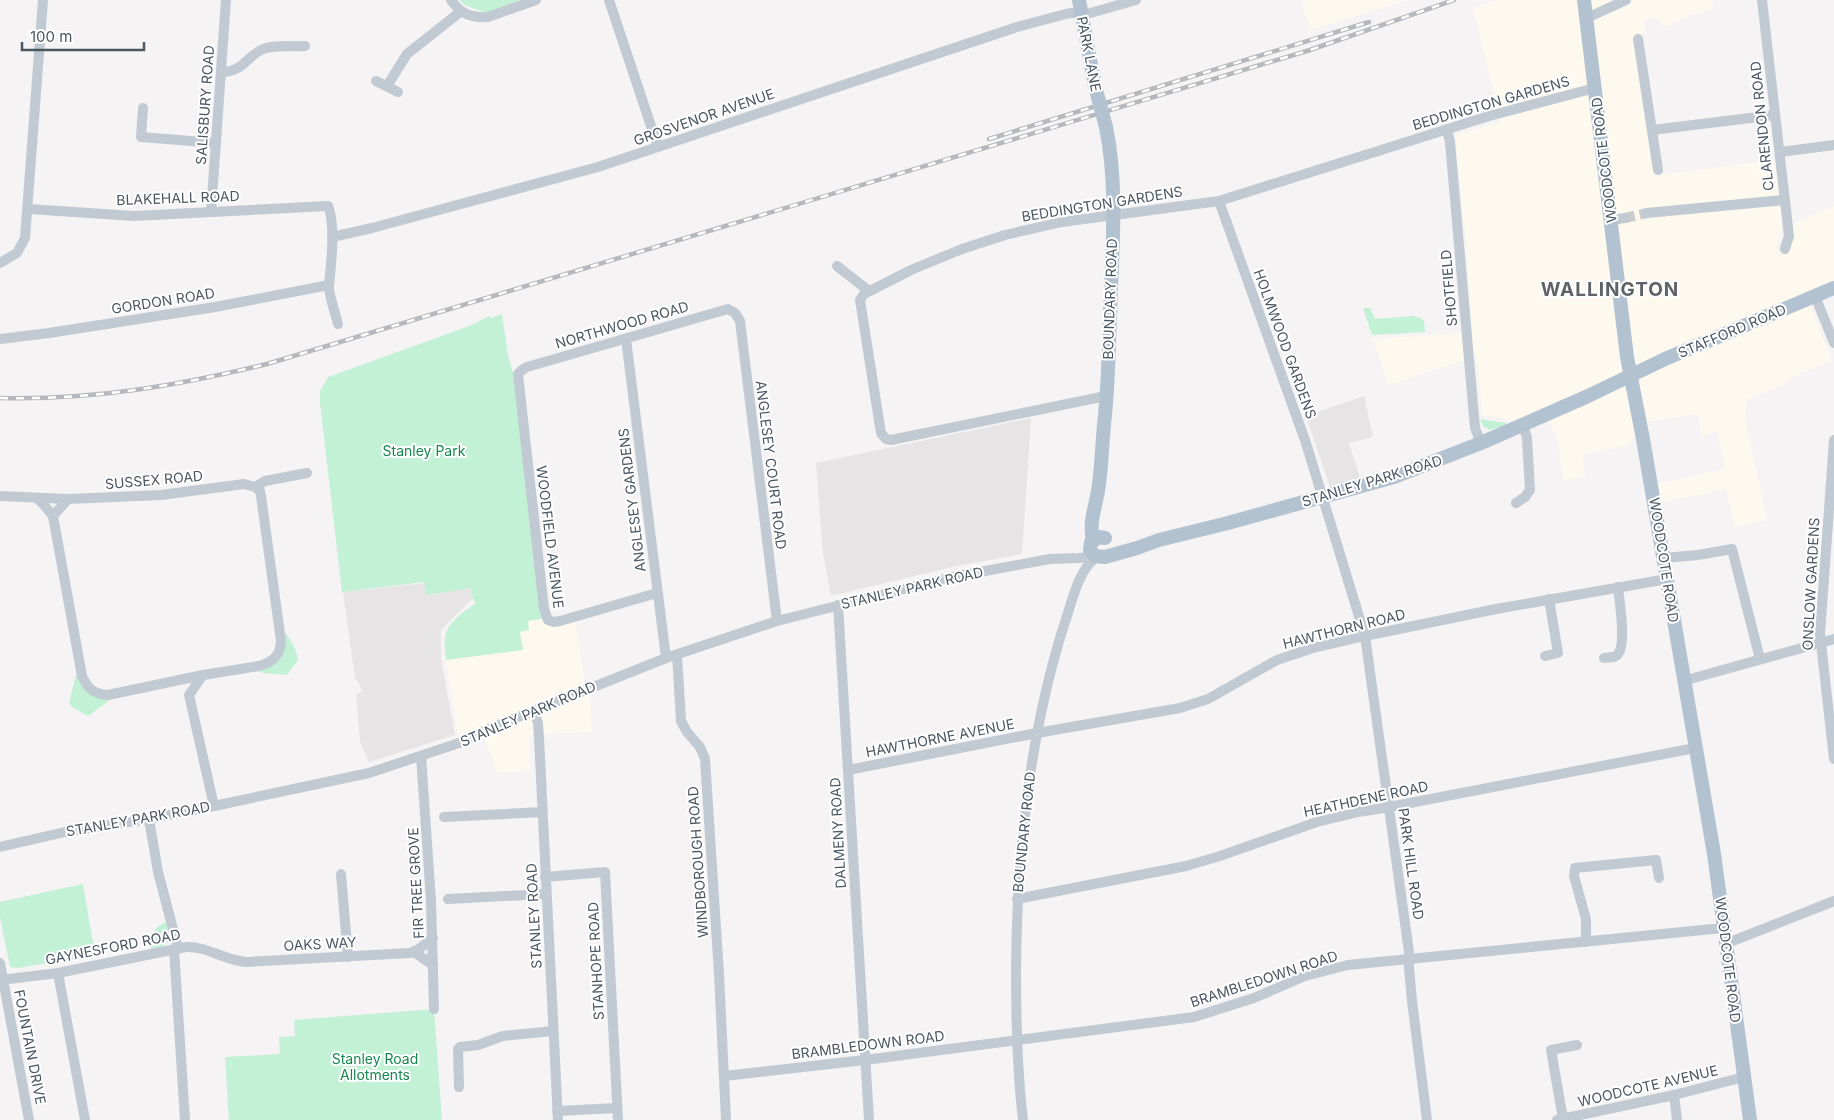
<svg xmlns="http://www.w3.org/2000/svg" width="1834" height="1120" font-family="Inter,sans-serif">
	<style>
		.commercial { fill: #fdf9ef }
		.education { fill: #e6e4e5 }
		.green { fill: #c3f1d5 }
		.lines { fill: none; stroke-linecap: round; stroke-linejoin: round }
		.minor-tunnel { stroke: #caccce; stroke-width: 10; stroke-dasharray: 10 5; stroke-linecap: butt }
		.minor { stroke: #c1cad2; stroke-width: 10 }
		.major { stroke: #b3c2d1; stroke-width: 14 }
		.rail-casing { stroke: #b5b8bd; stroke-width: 4.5 }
		.rail { stroke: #fff; stroke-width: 2.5; stroke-dasharray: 8; stroke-linecap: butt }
		.major-bridge { stroke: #b3c2d1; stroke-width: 14 }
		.labels { text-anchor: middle; stroke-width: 4; stroke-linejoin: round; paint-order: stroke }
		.street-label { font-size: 14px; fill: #4a5661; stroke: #fff }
		.park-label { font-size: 14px; fill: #17864f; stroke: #fff }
		.district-label { font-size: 19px; font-weight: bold; letter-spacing: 1px; fill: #5f6368; stroke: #fff }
	</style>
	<rect width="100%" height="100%" fill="#f5f3f3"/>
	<g class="commercial">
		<polygon points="1301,0 1409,0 1310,30"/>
		<polygon points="1495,0 1712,0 1713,10 1690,15 1668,26 1662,26 1659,18 1653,20 1652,17 1644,21 1645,33 1634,38 1655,175 1776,160 1782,222 1780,237 1777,246 1780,256 1789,225 1834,206 1834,280 1813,288 1811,308 1832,361 1791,377 1792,380 1747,400 1745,417 1767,520 1735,527 1726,489 1659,503 1656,484 1725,469 1717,432 1701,436 1698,414 1646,422 1628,446 1583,454 1585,476 1564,481 1558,443 1551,423 1535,413 1523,418 1510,420 1482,415 1477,356 1388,385 1373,339 1460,333 1472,330 1465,234 1455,135 1501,122 1473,8"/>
		<polygon points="575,617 584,677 590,695 592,732 529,735 530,771 497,773 481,729 459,739 458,737 446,660 522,650 519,631 527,621 546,618"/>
	</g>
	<g class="education">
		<polygon points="1364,396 1373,437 1349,443 1360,478 1330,487 1306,416"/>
		<polygon points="1031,418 1022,554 952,567 831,596 823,554 816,463"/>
		<polygon points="425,583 427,595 471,588 473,598 441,630 441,658 455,735 369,762 360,741 356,695 362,692 359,684 355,678 343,592"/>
	</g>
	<g class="green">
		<polygon points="460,0 520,0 486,13 464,5"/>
		<polygon points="1363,308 1370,308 1375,319 1413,316 1421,318 1422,320 1424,320 1425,332 1372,335"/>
		<path d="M502,314L508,355L513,373L546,618L528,621L529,630L520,632L523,650L446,660C446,654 444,646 445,639C446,622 464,612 476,603L473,599L471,588L427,595L424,582L342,592L320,403V391L328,377L472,325L489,316L491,318Z"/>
		<polygon points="1480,419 1506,423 1507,425 1490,430 1483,426"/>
		<path d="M281,628C289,636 297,649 298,660L287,675L263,673L254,669L272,663Z"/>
		<polygon points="80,671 84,684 113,696 110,700 88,716 72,707 69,703 76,675"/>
		<polygon points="83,884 95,955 18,968 10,967 0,917 0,902"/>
		<path d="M166,922C171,939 171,947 151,949C149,936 154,927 166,922Z"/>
		<polygon points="434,1009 442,1120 229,1120 225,1057 280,1054 279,1037 295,1036 294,1020"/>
	</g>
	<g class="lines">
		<polyline class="minor-tunnel" points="1625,218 1647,213"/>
		<g class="minor">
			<path d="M451,0C461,14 471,18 488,17L536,0"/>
			<polyline points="609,0 658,147"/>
			<polyline points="1762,0 1789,236 1785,249"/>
			<polyline points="1587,18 1626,0"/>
			<polyline points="1638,39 1658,170"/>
			<path d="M221,73C246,69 243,60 261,50C272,44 292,47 305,46"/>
			<polyline points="376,81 398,92"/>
			<polyline points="387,86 407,54 460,12"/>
			<polyline points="143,108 141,137 216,143"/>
			<polyline points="1447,130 1450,142 1475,428 1481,443"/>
			<polyline points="1652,130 1775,115"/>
			<polyline points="1780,152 1834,145"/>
			<polyline points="1219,201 1306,443 1365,636 1409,952 1409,968 1412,1001 1427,1120"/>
			<path d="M29,209L134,216L328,206C336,225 331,265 329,285C328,293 336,315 338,324"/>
			<polyline points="211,212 226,0"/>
			<polyline points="1647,213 1784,200"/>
			<polyline points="1611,220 1625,218"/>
			<polyline points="332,237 372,228 598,167 1017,27 1070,13 1087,14 1136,0"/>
			<polyline points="0,263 17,253 25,238 43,0"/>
			<polyline points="837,266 869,291"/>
			<polyline points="1815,296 1834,343"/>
			<polyline points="0,339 49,333 215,307 329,285"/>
			<polyline points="626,339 666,658"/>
			<polyline points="1106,396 891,440 886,439 881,433 880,427 860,300 864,294 911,270 962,249 1005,235 1062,222 1219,201 1489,116 1595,88"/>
			<polyline points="1834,440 1820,634 1834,759"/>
			<polyline points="0,496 68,499 161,495 244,484 255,487 265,481 307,473"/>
			<path d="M37,498L44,505L53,516L82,676C88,689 94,694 108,695L203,675L259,666C273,662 280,656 281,641L261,496L260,491L255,487"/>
			<polyline points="1516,503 1525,497 1530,490 1527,438 1523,425"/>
			<polyline points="53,516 68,499"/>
			<polyline points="1664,558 1698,555 1732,549 1760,659"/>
			<polyline points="657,593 560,621 554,622 548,620 544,609 518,374 522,370 527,367 728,309 735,313 740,321 777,621"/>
			<polyline points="838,605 869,1120"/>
			<polyline points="677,655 681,721 687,732 700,747 705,759 719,974 726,1120"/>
			<polyline points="1545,656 1558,653 1549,599"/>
			<path d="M1604,658C1608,657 1613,658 1616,656C1628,648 1619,600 1618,587"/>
			<polyline points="203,675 189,695 214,806"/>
			<polyline points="1683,681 1834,639"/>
			<polyline points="534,711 538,723 539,738 558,1120"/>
			<polyline points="421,756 431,901 434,1009"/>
			<polyline points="848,770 1037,733 1180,708 1208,699 1277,660 1313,648 1365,636 1496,609 1667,579"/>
			<polyline points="444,817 542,812"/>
			<polyline points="149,819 158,872 178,948"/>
			<polyline points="0,847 65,832 149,819 214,806 369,773 459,743 488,729 666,658 777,621 947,578 1050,559 1079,558 1088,557 1093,554"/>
			<polyline points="341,874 348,957"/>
			<polyline points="545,877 605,872 618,1120"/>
			<polyline points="448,899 546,894"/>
			<polyline points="1017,899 1186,866 1220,856 1317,822 1358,812 1384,808 1695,748"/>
			<polyline points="1586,942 1586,919 1574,876 1575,868 1656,860 1659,878"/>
			<polyline points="1725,944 1834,901"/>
			<polyline points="174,949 185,1120"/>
			<polyline points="414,952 433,965"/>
			<polyline points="0,963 29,1120"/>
			<polyline points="58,973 85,1120"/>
			<path d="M0,980L58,973L186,947C207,946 226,961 247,962L410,953L419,949L433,938"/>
			<polyline points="725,1076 865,1060 1194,1017 1254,998 1305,976 1348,965 1723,928"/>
			<polyline points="459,1087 458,1049 460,1047 478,1045 503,1036 553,1031"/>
			<polyline points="1674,1095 1677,1120"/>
			<polyline points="557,1111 617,1108"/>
			<polyline points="1563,1119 1551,1050 1577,1045"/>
			<path d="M1023,1120C1017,1070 1016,1020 1016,969C1017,851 1029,732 1066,619C1072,601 1080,565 1098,557"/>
			<polyline points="1557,1120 1674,1095 1744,1077"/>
		</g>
		<g class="major">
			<polyline points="1079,0 1095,86"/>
			<polyline points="1584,0 1627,357 1643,439 1714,854 1750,1120"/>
			<polyline points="1105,538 1099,537 1091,542 1090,550 1095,556 1105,557 1137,548 1159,540 1228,523 1394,477 1481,443 1586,397 1665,359 1834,288"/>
			<path d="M1093,540C1089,521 1095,509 1098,491C1102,467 1102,440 1105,415C1109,374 1109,332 1111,290C1113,236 1117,181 1106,127"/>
		</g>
		<g class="rail-casing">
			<g id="rail">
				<polyline points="989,139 1369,22"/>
				<path d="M0,398C94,400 176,386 267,364L1310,50L1454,0"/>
			</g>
		</g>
		<use href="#rail" class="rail"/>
		<polyline class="major-bridge" points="1095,86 1106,127"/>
	</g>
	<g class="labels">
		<g class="street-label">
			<text transform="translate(1089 54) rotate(79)" y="5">PARK LANE</text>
			<text transform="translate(1491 103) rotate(-16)" y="5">BEDDINGTON GARDENS</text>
			<text transform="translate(205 105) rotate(-86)" y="5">SALISBURY ROAD</text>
			<text transform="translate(704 117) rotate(-19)" y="5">GROSVENOR AVENUE</text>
			<text transform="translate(1762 126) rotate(-96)" y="5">CLARENDON ROAD</text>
			<text transform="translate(1604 160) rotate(-97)" y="5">WOODCOTE ROAD</text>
			<text transform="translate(178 198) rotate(-2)" y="5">BLAKEHALL ROAD</text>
			<text transform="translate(1102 204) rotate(-9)" y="5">BEDDINGTON GARDENS</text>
			<text transform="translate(1449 288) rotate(-95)" y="5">SHOTFIELD</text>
			<text transform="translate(1110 299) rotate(-88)" y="5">BOUNDARY ROAD</text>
			<text transform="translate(163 301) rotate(-9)" y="5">GORDON ROAD</text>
			<text transform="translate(622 325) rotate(-16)" y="5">NORTHWOOD ROAD</text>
			<text transform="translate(1732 331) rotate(-23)" y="5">STAFFORD ROAD</text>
			<text transform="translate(1285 344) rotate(70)" y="5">HOLMWOOD GARDENS</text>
			<text transform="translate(771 465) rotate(83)" y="5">ANGLESEY COURT ROAD</text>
			<text transform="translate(154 480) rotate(-5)" y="5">SUSSEX ROAD</text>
			<text transform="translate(1372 481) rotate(-17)" y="5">STANLEY PARK ROAD</text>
			<text transform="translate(632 500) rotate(-97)" y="5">ANGLESEY GARDENS</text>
			<text transform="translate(550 537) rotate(83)" y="5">WOODFIELD AVENUE</text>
			<text transform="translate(1664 560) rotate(81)" y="5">WOODCOTE ROAD</text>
			<text transform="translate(1811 584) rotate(-87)" y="5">ONSLOW GARDENS</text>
			<text transform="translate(912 588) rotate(-13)" y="5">STANLEY PARK ROAD</text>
			<text transform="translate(1344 629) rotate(-14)" y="5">HAWTHORN ROAD</text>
			<text transform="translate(528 714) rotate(-23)" y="5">STANLEY PARK ROAD</text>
			<text transform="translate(940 738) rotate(-11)" y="5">HAWTHORNE AVENUE</text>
			<text transform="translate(1366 799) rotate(-12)" y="5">HEATHDENE ROAD</text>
			<text transform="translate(138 819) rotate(-10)" y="5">STANLEY PARK ROAD</text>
			<text transform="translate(1024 832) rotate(-84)" y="5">BOUNDARY ROAD</text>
			<text transform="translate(838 833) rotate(-93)" y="5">DALMENY ROAD</text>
			<text transform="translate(698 862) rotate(-94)" y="5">WINDBOROUGH ROAD</text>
			<text transform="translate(1411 864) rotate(82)" y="5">PARK HILL ROAD</text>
			<text transform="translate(416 883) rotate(-93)" y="5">FIR TREE GROVE</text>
			<text transform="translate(534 916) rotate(-93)" y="5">STANLEY ROAD</text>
			<text transform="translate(320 944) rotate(-3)" y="5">OAKS WAY</text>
			<text transform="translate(113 947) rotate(-11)" y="5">GAYNESFORD ROAD</text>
			<text transform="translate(1728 960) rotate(83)" y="5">WOODCOTE ROAD</text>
			<text transform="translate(596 961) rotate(-93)" y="5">STANHOPE ROAD</text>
			<text transform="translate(1264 979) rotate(-18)" y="5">BRAMBLEDOWN ROAD</text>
			<text transform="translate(868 1045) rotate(-7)" y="5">BRAMBLEDOWN ROAD</text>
			<text transform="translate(30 1047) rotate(79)" y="5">FOUNTAIN DRIVE</text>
			<text transform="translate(1648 1086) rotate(-13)" y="5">WOODCOTE AVENUE</text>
		</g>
		<g class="park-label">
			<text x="424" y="456">Stanley Park</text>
			<text x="375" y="1064">Stanley Road<tspan x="375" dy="16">Allotments</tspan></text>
		</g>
		<g class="district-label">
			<text x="1610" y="296">WALLINGTON</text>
		</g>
	</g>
	<path d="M22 42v8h122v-8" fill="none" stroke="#4a5661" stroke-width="2.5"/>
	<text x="30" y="42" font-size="15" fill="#4a5661" stroke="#ffffff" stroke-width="4" paint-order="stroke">100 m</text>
</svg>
